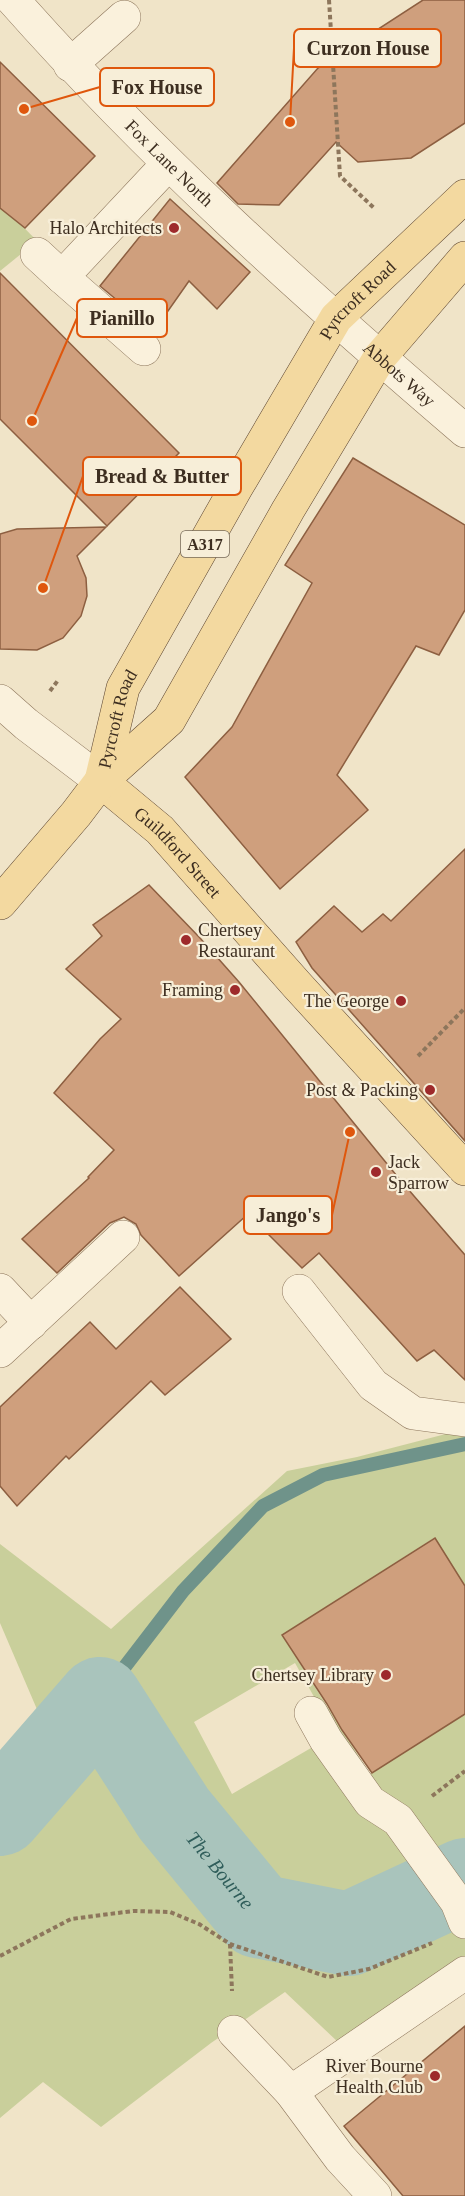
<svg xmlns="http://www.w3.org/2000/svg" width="465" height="2196" font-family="'Times New Roman',serif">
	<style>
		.green { fill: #c9cf9b; fill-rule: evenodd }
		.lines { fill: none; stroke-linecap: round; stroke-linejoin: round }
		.stream { stroke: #6f938a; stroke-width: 14 }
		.river { stroke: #a9c4bc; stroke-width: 84 }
		.building { fill: #cf9f7d; stroke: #8d5f41; stroke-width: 1.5 }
		.minor-casing { stroke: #8d765c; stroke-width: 34 }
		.major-casing { stroke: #5b4430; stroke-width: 34 }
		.path { stroke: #8d765c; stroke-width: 4; stroke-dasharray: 4.5 3; stroke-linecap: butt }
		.minor { stroke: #faf1dc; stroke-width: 33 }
		.major { stroke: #f3d9a0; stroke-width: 33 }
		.poi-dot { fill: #9e2a2b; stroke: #f7eed8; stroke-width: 2 }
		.labels { text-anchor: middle; stroke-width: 4.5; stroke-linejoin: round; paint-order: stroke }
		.shield { fill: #f7eed8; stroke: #756857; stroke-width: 1.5 }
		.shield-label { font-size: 16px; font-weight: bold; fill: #3d2e20 }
		.street-label { font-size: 18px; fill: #3d2e20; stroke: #f7eed8 }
		.poi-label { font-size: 18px; fill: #3d2e20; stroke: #f7eed8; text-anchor: end }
		.water-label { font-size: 20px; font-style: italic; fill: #2f5d5a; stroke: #f7eed8 }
		.leader { fill: none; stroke: #df570d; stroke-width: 2 }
		.callout-dot { fill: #df570d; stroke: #f7eed8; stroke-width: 2 }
		.callout { fill: #f7eed8; stroke: #df570d; stroke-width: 2 }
		.callout-label { font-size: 20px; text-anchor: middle; font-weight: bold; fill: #3d2e20 }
	</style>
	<rect width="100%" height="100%" fill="#f0e4c8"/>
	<g class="green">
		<polygon points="0,203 37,241 0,271"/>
		<path d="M465,1429V1447L463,1449H465V1586L434,1538L282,1635L370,1774L465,1714V1965L339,2043L285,1992L211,2043L101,2127L43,2082L0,2118V1762L51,1742L0,1623V1544L111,1629L287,1471L357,1457ZM295,1663L335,1734L232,1794L194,1722Z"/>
	</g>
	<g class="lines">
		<polyline class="stream" points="100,1699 183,1591 263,1506 323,1475 465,1444"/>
		<path class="river" id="s1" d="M0,1814L100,1699L174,1814L258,1916L349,1934L465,1880"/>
	</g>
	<g class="building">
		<polygon points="423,0 465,0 465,123 411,158 358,162 336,142 279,205 238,204 217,183 318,68"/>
		<polygon points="0,62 95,156 25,228 0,208"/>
		<polygon points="170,199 250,272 217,309 189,281 154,331 100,286"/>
		<polygon points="0,273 179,453 107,526 0,419"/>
		<polygon points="353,458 465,525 465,610 439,655 416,646 337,775 368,810 280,889 185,777 232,727 312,583 285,565"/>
		<polygon points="106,527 77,556 86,578 87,596 81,616 63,638 37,650 0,649 0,534 17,529"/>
		<polygon points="465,849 465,1141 312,968 296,942 334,906 362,932 383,914 391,921"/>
		<polygon points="149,885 200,938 239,982 401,1181 465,1255 465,1380 434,1350 417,1361 319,1253 302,1268 248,1214 179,1276 141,1235 136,1224 124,1217 110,1223 57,1273 22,1239 89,1178 88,1177 114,1150 54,1093 100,1039 121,1019 66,969 102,936 93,925"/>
		<polygon points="180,1287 231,1339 165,1395 151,1381 69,1459 66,1456 17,1506 0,1486 0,1407 90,1322 116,1349"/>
		<polygon points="435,1538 465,1586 465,1714 372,1773 342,1730 327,1704 282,1635"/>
		<polygon points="465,2026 465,2196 403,2196 344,2126"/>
	</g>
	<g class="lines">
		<g class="minor-casing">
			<g id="minor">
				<path id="s2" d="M13,0C151,156 306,295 465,431"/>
				<polyline points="70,65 124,17"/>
				<polyline points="37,254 62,277"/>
				<polyline points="144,349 62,277 168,164"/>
				<polyline points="0,701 26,724 101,781"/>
				<polyline points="0,1290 31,1323"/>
				<polyline points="299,1291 373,1385 413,1413 465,1420"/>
				<polyline points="0,1351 123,1237"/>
				<polyline points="311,1713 326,1740 370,1802 398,1820 457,1902 465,1922"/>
				<polyline points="234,2032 291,2092 340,2158 375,2196"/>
				<polyline points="291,2092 465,1973"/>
			</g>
		</g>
		<g class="major-casing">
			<g id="major">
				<path id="s3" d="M101,781L123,688L236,488L336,318L465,196"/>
				<path id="s4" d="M101,781L160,830L297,985L465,1169"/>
				<polyline points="0,903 76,814 101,781 169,720 288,510 380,357 465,258"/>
			</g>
		</g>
		<g class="path">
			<polyline points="329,0 340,176 374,208"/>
			<polyline points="50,691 59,679"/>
			<polyline points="418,1056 465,1008"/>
			<polyline points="432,1796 465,1771"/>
			<polyline points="230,1944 232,1991"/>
			<polyline points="0,1956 71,1919 133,1911 170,1912 199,1924 230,1944 328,1977 369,1969 432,1943"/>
		</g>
		<use href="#minor" class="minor"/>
		<use href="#major" class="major"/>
	</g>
	<g class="poi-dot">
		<circle cx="174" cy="228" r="6"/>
		<circle cx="186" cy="940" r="6"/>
		<circle cx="235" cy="990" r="6"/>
		<circle cx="401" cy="1001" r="6"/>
		<circle cx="430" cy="1090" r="6"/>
		<circle cx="376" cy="1172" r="6"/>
		<circle cx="386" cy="1675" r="6"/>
		<circle cx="435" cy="2076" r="6"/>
	</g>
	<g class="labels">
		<rect class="shield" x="181" y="531" width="48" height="26" rx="4.5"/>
		<g class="shield-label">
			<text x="205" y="550">A317</text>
		</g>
		<g class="street-label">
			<text dy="6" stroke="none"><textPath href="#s2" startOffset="226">Fox Lane North</textPath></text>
			<text dy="6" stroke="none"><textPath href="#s3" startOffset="550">Pyrcroft Road</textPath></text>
			<text dy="6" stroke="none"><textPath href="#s2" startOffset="538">Abbots Way</textPath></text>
			<text dy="6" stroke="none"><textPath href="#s3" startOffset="64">Pyrcroft Road</textPath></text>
			<text dy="6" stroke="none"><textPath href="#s4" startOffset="105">Guildford Street</textPath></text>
		</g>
		<g class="poi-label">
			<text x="162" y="234">Halo Architects</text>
			<text x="198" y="936" text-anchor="start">Chertsey<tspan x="198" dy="21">Restaurant</tspan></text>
			<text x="223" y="996">Framing</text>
			<text x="389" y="1007">The George</text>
			<text x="418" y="1096">Post &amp; Packing</text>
			<text x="388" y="1168" text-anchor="start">Jack<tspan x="388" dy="21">Sparrow</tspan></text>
			<text x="374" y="1681">Chertsey Library</text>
			<text x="423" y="2072">River Bourne<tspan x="423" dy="21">Health Club</tspan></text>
		</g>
		<g class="water-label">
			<text dy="7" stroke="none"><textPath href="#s1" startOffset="362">The Bourne</textPath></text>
		</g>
	</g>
	<path class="leader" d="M290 122L294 48M24 109L100 87M32 421L77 318M43 588L83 476M350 1132L332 1215"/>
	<g class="callout-dot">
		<circle cx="290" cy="122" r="6"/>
		<circle cx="24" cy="109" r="6"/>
		<circle cx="32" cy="421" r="6"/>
		<circle cx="43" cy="588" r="6"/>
		<circle cx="350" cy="1132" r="6"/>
	</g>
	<g class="callout">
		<rect x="294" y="29" width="147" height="38" rx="6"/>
		<rect x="100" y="68" width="114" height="38" rx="6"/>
		<rect x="77" y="299" width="90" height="38" rx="6"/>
		<rect x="83" y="457" width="158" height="38" rx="6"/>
		<rect x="244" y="1196" width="88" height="38" rx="6"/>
	</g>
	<g class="callout-label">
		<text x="368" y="55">Curzon House</text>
		<text x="157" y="94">Fox House</text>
		<text x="122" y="325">Pianillo</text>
		<text x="162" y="483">Bread &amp; Butter</text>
		<text x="288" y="1222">Jango's</text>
	</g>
</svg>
